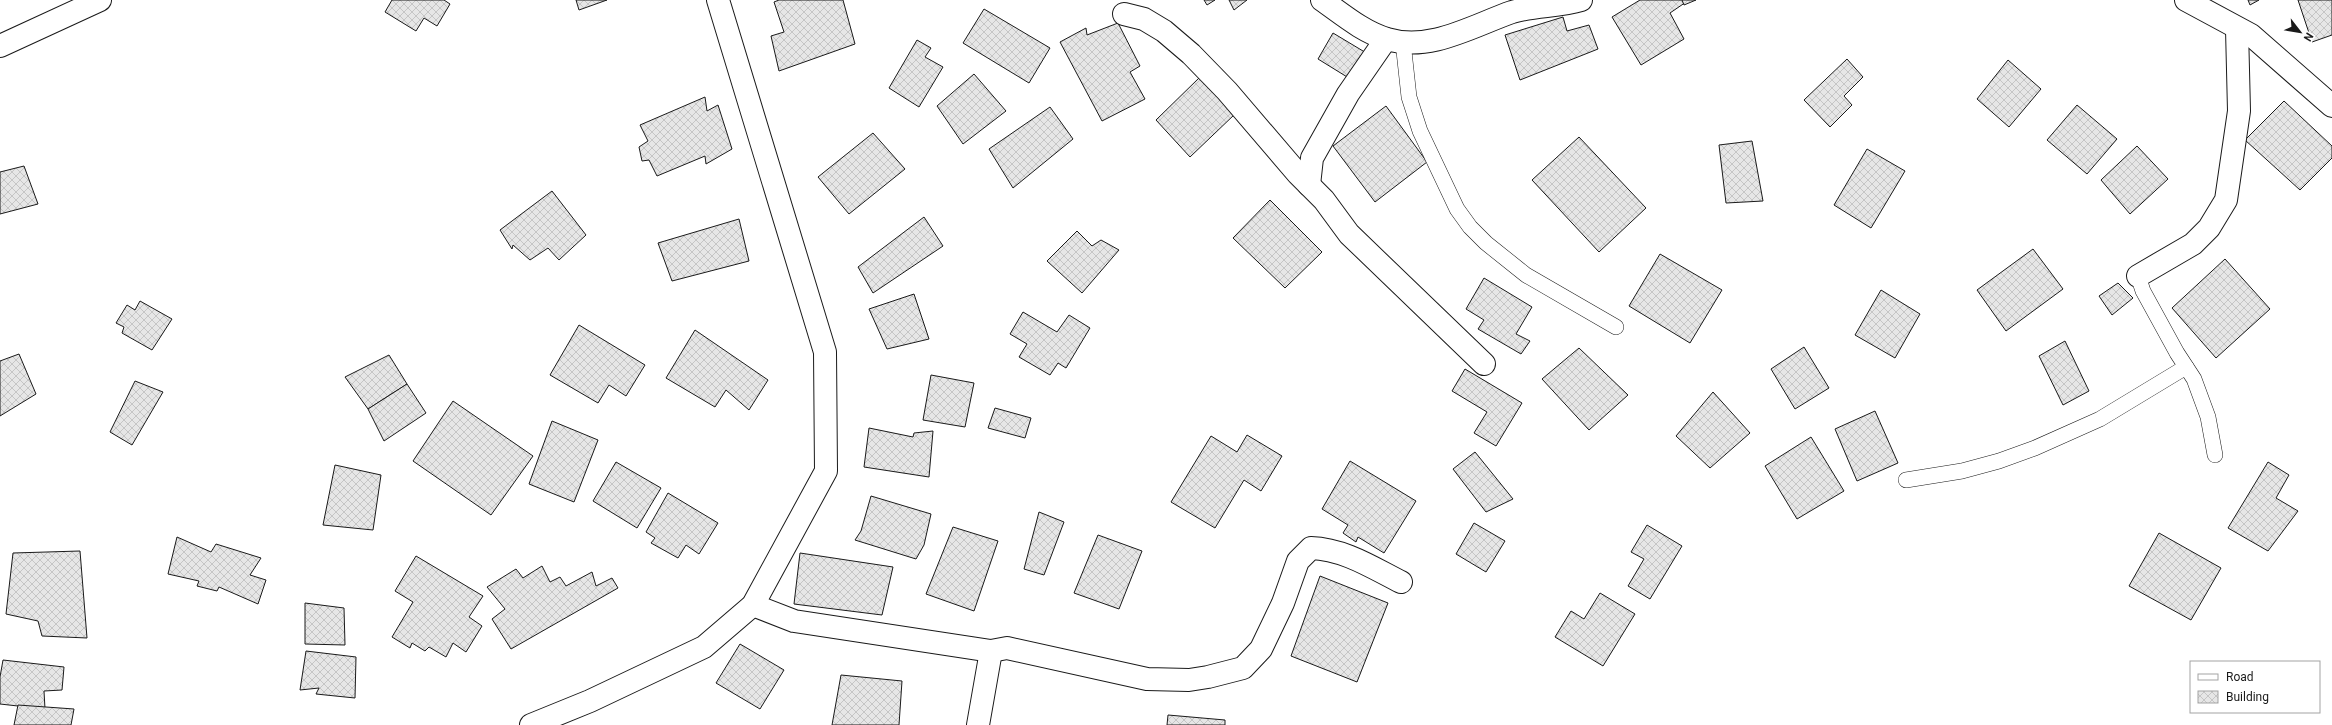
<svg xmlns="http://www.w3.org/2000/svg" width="2332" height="725" font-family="Roboto,sans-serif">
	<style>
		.building { fill: url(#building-cross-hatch); stroke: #1a1a1a }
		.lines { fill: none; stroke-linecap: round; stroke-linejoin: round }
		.lane-casing { stroke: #1a1a1a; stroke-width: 16 }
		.street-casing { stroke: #1a1a1a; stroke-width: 24 }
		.secondary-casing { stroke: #1a1a1a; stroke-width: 24 }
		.lane { stroke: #fff; stroke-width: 15 }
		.street { stroke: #fff; stroke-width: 22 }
		.secondary { stroke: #fff; stroke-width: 22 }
	</style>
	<defs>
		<pattern id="building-cross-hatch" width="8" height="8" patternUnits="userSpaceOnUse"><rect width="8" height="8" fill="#e6e6e6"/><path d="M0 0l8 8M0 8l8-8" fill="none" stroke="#c5c5c5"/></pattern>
	</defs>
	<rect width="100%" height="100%" fill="#fff"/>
	<g class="building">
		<polygon points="392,0 444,0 450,4 437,26 424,18 416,31 385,12"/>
		<polygon points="576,0 607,0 579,10"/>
		<polygon points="779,0 843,0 855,44 779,71 771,36 784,32 774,2"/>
		<polygon points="1204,0 1215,0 1207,5"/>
		<polygon points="1229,0 1247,0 1234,10"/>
		<polygon points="1640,0 1689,0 1670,13 1684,39 1641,65 1612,17"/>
		<polygon points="1682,0 1696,0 1684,5"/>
		<polygon points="2248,0 2259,0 2250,5"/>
		<polygon points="2298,0 2332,0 2332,35 2312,42"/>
		<polygon points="984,9 1050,48 1029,83 963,43"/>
		<polygon points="1563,17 1567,31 1589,25 1598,49 1520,80 1505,35"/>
		<polygon points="1118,23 1140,66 1130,72 1145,99 1102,121 1060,42 1086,28 1087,35"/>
		<polygon points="1333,33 1368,54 1352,80 1318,59"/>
		<polygon points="917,40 931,48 925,57 943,67 919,107 889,88"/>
		<polygon points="1847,59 1863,77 1844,96 1852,105 1830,127 1804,100"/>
		<polygon points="2008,60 2041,89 2009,127 1977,99"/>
		<polygon points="974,74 1006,111 963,144 937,106"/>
		<polygon points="1200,77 1235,114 1190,157 1156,120"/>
		<polygon points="705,97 707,111 718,105 732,149 706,164 705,156 657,176 649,160 642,161 639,147 648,141 640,125"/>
		<polygon points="2284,101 2332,146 2332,158 2300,190 2245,140"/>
		<polygon points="2077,105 2117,139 2087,174 2047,140"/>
		<polygon points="1386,106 1427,162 1375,202 1333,146"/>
		<polygon points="1050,107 1073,139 1013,188 989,149"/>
		<polygon points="873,133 905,169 849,214 818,177"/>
		<polygon points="1579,137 1646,208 1599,252 1532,180"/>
		<polygon points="1752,141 1763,201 1726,203 1719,145"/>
		<polygon points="2137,146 2168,179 2130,214 2101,180"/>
		<polygon points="1867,149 1905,171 1871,228 1834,205"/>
		<polygon points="24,166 38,204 0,214 0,172"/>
		<polygon points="552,191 586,235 559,260 548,248 530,260 513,245 512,249 500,230"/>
		<polygon points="1270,200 1322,252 1285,288 1233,238"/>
		<polygon points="924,217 943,246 873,293 858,267"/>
		<polygon points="739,219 749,261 672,281 658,243"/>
		<polygon points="1077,231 1092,246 1101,240 1119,250 1082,293 1047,261"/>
		<polygon points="2033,249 2063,289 2006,331 1977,290"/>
		<polygon points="1660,254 1722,290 1690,343 1629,306"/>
		<polygon points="2225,259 2270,309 2216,358 2172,308"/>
		<polygon points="1484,278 1532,307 1516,334 1530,341 1521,354 1478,329 1484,320 1466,309"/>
		<polygon points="2118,283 2133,298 2112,315 2099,296"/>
		<polygon points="1881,290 1920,314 1895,358 1855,335"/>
		<polygon points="914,294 929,339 887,349 869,309"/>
		<polygon points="140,301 172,319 152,350 122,333 124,327 116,323 127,305 135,310"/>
		<polygon points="1023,312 1057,332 1069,315 1090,328 1066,368 1058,363 1050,375 1019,357 1027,344 1010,334"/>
		<polygon points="579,325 645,365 626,396 609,385 598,403 550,375"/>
		<polygon points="695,330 768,380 749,410 726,390 715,407 666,378"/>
		<polygon points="2065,341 2089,391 2063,405 2039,356"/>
		<polygon points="1804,347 1829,388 1795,409 1771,369"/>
		<polygon points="1579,348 1628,395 1589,430 1542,379"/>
		<polygon points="19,354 36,394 0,416 0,361"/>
		<polygon points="389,355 407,384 368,409 345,377"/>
		<polygon points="1465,369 1522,403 1496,446 1474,433 1487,412 1452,391"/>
		<polygon points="931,375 974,383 965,427 923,420"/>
		<polygon points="135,381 163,392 132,445 110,432"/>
		<polygon points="407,384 426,413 384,441 368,409"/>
		<polygon points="1713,392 1750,433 1710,468 1676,436"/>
		<polygon points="453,401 533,456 491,515 413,461"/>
		<polygon points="995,408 1031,418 1025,438 988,428"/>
		<polygon points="1875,411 1898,463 1857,481 1835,429"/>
		<polygon points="552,421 598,440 574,502 529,484"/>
		<polygon points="869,428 913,437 914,433 933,431 929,477 864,467"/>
		<polygon points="1247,435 1282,456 1261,491 1244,480 1215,528 1171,502 1211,436 1237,452"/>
		<polygon points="1811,437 1844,491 1797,519 1765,466"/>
		<polygon points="1475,452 1513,499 1486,512 1453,469"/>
		<polygon points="1350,461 1416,501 1384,553 1358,537 1356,542 1343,533 1348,525 1322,509"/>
		<polygon points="616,462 661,488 637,528 593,501"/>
		<polygon points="2268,462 2289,475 2276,498 2298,511 2268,551 2228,528"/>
		<polygon points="335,465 381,475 373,530 323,525"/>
		<polygon points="668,493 718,523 699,554 686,545 678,558 651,543 655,538 646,532"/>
		<polygon points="871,496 931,514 924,545 916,559 855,540 861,531"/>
		<polygon points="1039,512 1064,522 1044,575 1024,569"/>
		<polygon points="1474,523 1505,541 1486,572 1456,554"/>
		<polygon points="1647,525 1682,546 1650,599 1628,586 1644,559 1631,552"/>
		<polygon points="953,527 998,541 974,611 926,594"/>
		<polygon points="2159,533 2221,568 2191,620 2129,586"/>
		<polygon points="1098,535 1142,551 1119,609 1074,593"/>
		<polygon points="177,537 211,552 216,544 261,558 250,575 266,580 258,604 219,587 217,591 197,586 199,581 168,574"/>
		<polygon points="80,551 87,638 42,636 38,621 6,614 13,553"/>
		<polygon points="800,553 893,567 882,615 794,604"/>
		<polygon points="416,556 483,596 469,617 482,626 466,652 453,643 446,657 429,647 425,651 412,643 410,648 392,637 413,602 395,591"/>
		<polygon points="542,566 550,582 560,577 566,586 592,572 596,586 612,578 618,588 511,649 492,619 505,609 487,587 516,569 523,578"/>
		<polygon points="1320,576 1388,603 1357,682 1291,656"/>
		<polygon points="1600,593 1635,614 1603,666 1555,637 1571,611 1584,619"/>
		<polygon points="305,603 344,608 345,645 305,644"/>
		<polygon points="740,644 784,670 760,709 716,683"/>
		<polygon points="306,651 356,657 355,698 316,694 319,688 300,690"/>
		<polygon points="3,660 64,667 62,690 44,691 45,709 0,704 0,677"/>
		<polygon points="841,675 902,681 899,725 832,725"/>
		<polygon points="18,705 74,709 71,725 14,725"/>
		<polygon points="1168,715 1225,720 1225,725 1167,725"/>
	</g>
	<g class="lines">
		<g class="lane-casing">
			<g id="lane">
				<polyline points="1403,42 1409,97 1420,131 1457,209 1470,227 1486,243 1526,275 1616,327"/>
				<polyline points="2138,276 2143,291 2177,353 2194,379 2208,417 2215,455"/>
				<polyline points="1906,480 1962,471 1999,461 2035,448 2100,419 2186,367"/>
			</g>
		</g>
		<g class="street-casing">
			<g id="street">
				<path d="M1322,0C1342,14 1363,32 1387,39C1430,52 1472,26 1512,12C1535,5 1559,7 1581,0"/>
				<polyline points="2186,0 2251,35 2332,106"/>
				<polyline points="1124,14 1144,19 1164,31 1191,54 1227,91 1298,174 1324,200 1349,234 1484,364"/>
				<polyline points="0,46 100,0"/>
				<polyline points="1309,185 1312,158 1348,94 1386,39"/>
				<polyline points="2138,276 2193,244 2209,228 2226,200 2239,111 2237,29"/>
				<path d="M753,605L794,621L991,651L1007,648L1147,679L1189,680L1208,677L1243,668L1261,649L1283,603L1298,561L1311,548C1344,549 1373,568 1401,582"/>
				<polyline points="978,725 991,651"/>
			</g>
		</g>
		<g class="secondary-casing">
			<polyline id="secondary" points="531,725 590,701 704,647 753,605 826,471 825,352 718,0"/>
		</g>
		<use href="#lane" class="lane"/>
		<use href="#street" class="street"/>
		<use href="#secondary" class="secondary"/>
	</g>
	<rect x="2190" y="661" width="130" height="52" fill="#ffffff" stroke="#a3a3a3"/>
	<rect x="2198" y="674" width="20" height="6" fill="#ffffff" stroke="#a3a3a3"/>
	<text x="2226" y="681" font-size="12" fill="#1a1a1a">Road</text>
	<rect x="2198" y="691" width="20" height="12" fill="url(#building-cross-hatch)" stroke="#a3a3a3"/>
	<text x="2226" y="701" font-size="12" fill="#1a1a1a">Building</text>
	<g transform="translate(2300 32) rotate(121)" stroke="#ffffff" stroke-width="3" paint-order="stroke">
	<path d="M0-3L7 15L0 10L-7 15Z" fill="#1a1a1a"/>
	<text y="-6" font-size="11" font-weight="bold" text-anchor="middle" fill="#1a1a1a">N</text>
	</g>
</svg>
